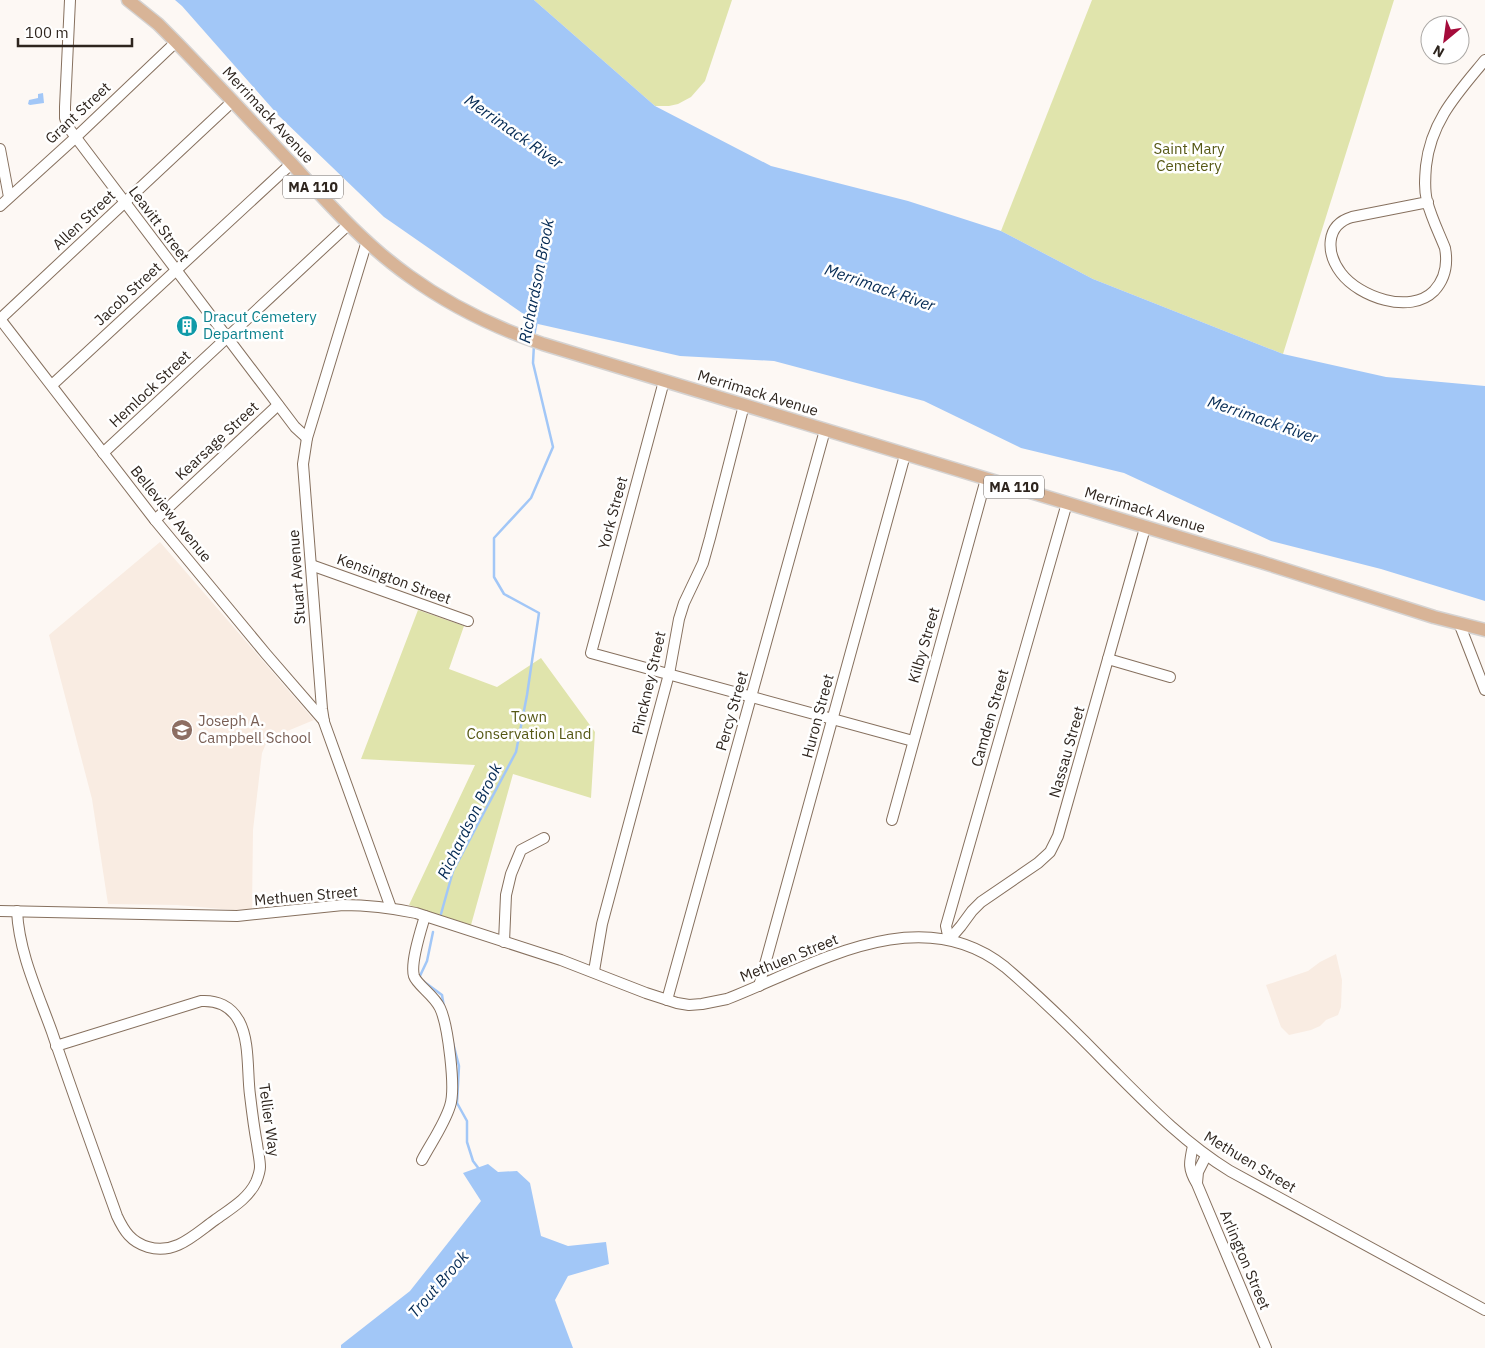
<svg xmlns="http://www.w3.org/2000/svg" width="1485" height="1348" font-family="'IBM Plex Sans',sans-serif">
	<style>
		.built { fill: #f9ece2 }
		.green { fill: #e0e4ac }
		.water { fill: #a2c7f7 }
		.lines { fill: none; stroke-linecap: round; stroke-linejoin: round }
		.stream { stroke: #a2c7f7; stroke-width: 2.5 }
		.minor-casing { stroke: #86705e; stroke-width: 12 }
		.major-casing { stroke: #d5d3d2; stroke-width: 15 }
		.minor { stroke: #fff; stroke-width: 10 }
		.major { stroke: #d8b497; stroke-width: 12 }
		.labels { text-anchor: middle; stroke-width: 5; stroke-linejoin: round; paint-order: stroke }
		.shield { fill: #fff; stroke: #6d6662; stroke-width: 1 }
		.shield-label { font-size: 14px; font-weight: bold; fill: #2e251e }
		.street-label { font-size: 15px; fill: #2e251e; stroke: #fff }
		.park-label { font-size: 15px; fill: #565815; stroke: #fff }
		.culture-label { font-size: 15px; fill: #0d838f; stroke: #fff; text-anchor: start }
		.education-label { font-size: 15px; fill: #785e54; stroke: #fff; text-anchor: start }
		.water-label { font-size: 16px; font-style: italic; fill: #032953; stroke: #fff }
	</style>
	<rect width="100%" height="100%" fill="#fdf8f4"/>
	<g class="built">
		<polygon points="160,542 314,720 268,739 262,753 253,830 252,909 233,910 177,905 108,904 92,799 49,635"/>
		<polygon points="1336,954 1342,980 1341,1007 1338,1015 1326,1020 1320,1026 1311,1030 1289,1035 1281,1027 1266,985 1308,971 1320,962"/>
	</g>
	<g class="green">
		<polygon points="534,0 732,0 705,81 691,97 678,104 669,106 655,106"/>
		<polygon points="1092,0 1394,0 1283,354 1093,279 1001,231"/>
		<polygon points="418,610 464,626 449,669 497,687 541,658 595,732 591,798 513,774 471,925 409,905 475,765 361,759"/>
	</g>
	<g class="water">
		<polygon points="175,0 534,0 655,106 771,166 908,201 1001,231 1093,279 1283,354 1386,377 1485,386 1485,601 1381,569 1271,541 1124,473 1021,448 924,401 774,361 680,356 538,324 384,217 279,116 182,6"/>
		<polygon points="43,93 44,103 30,105 28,104 29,100 38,98 38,94"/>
		<polygon points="488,1164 498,1172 517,1171 530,1183 541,1236 568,1246 606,1242 609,1264 568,1276 555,1300 573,1348 341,1348 341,1345 410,1291 481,1201 463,1173"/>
	</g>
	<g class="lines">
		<g class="stream">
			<polyline points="534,336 537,320"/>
			<polyline points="441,914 453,871 516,752 527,695 539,613 504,594 494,577 494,538 531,498 553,447 533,363 534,344"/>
			<polyline points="419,978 427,961 433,932"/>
			<polyline points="423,981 442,995 444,1007"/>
			<polyline points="453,1043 459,1066 457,1103 467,1121 467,1142 473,1161 479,1169"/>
		</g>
		<g class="minor-casing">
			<g id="minor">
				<polyline points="70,0 65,107 65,118 68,127 295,427 307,438"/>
				<polyline points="0,149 9,197"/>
				<path d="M1428,202L1352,217C1325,225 1326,253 1341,273C1359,297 1410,315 1434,291C1445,279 1448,264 1445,248C1439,233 1431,217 1427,201C1424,189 1425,178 1426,166C1431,121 1457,94 1485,60"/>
				<polyline points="0,206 75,138 176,42"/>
				<polyline points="367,241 307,438 303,464 322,709 324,722 391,908"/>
				<polyline points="0,319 155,520 266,654 324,721"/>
				<polyline points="0,319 233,101"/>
				<polyline points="664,381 591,653 913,741"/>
				<polyline points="52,385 291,164"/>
				<polyline points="103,453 349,224"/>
				<polyline points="155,520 278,405"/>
				<polyline points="311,565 468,621"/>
				<polyline points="1459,623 1485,690"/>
				<polyline points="1108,659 1170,677"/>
				<polyline points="892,820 986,479"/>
				<path d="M0,911L237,916L343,905C368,905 392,908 416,913L561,960L646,993L677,1003L689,1005L702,1004L727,999C812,966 919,898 1005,967C1040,997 1074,1030 1107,1064C1146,1103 1183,1142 1230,1171L1485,1310"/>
				<path d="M17,911C19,953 38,993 52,1032C73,1094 95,1155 117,1216C124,1231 131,1242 148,1247C175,1255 194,1235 215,1220C230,1209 248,1199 256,1182C258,1177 260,1172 260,1167C260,1160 258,1152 257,1144C254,1128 252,1112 250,1095C247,1073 250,1041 239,1021C231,1006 217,1000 201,1001L56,1046"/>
				<polyline points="949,940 961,926 972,911 981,902 1038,863 1050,852 1058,836 1145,528"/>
				<polyline points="949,940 946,926 1067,503"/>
				<polyline points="504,942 506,895 511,874 521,850 544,838"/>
				<polyline points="594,971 602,924 669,674 679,619 684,603 703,563 710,538 744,405"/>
				<polyline points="759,986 905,455"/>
				<polyline points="667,1000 825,430"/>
				<path d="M1193,1146C1189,1163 1188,1169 1197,1184L1266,1348"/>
				<path d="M422,1160C431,1143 444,1125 450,1106C456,1089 448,1025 440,1008C434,995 417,985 414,976C410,963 421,930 425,916"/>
				<polyline points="1197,1183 1198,1172 1206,1156"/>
			</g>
		</g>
		<g class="major-casing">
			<path id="major" d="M128,0L158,24L176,42C215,82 253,123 291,163C328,203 364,244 409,276C449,305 496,328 543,344L1261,562L1434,617L1485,630"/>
		</g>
		<use href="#minor" class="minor"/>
		<use href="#major" class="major"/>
	</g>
	<defs>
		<g id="building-disc" transform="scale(1.125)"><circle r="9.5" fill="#0f9aa8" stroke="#fff"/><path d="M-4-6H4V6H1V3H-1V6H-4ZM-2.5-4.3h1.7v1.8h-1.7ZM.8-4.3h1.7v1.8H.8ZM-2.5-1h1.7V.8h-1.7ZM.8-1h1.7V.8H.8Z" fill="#fff"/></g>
		<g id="school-disc" transform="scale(1.125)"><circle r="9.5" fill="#8d6e63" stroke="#fff"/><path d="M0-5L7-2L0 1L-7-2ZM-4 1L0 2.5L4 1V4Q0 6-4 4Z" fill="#fff"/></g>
	</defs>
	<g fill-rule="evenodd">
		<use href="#building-disc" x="187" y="326"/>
		<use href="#school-disc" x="182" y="730"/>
	</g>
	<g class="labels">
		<g class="shield">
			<rect x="283" y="175.5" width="60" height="23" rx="4"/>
			<rect x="984" y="475.5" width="60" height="23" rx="4"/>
		</g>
		<g class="shield-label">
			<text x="313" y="192">MA 110</text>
			<text x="1014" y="492">MA 110</text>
		</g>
		<g class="street-label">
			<text transform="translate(78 113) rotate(-43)" y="5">Grant Street</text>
			<text transform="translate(268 115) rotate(47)" y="5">Merrimack Avenue</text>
			<text transform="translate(84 220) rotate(-43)" y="5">Allen Street</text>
			<text transform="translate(159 224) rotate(53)" y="5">Leavitt Street</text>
			<text transform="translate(128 294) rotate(-43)" y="5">Jacob Street</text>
			<text transform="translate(150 389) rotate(-43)" y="5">Hemlock Street</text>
			<text transform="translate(758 393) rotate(17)" y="5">Merrimack Avenue</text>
			<text transform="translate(217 441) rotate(-43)" y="5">Kearsage Street</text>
			<text transform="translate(1145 510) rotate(17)" y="5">Merrimack Avenue</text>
			<text transform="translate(613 513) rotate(-75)" y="5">York Street</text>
			<text transform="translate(171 514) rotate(51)" y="5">Belleview Avenue</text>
			<text transform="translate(297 577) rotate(-94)" y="5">Stuart Avenue</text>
			<text transform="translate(394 579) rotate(20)" y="5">Kensington Street</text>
			<text transform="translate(924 645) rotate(-74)" y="5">Kilby Street</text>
			<text transform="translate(649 683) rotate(-77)" y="5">Pinckney Street</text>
			<text transform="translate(732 711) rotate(-74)" y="5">Percy Street</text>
			<text transform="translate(818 716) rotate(-75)" y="5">Huron Street</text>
			<text transform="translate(990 718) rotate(-74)" y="5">Camden Street</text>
			<text transform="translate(1067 752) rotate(-74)" y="5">Nassau Street</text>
			<text transform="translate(306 896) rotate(-5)" y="5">Methuen Street</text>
			<text transform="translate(789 958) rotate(-22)" y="5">Methuen Street</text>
			<text transform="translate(269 1120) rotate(82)" y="5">Tellier Way</text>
			<text transform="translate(1250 1162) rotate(31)" y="5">Methuen Street</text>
			<text transform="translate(1245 1260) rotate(67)" y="5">Arlington Street</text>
		</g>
		<g class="park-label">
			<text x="1189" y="154">Saint Mary<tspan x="1189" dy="17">Cemetery</tspan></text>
			<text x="529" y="722">Town<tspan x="529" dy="17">Conservation Land</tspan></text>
		</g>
		<g class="culture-label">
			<text x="203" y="322">Dracut Cemetery<tspan x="203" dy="17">Department</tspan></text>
		</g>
		<g class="education-label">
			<text x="198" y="726">Joseph A.<tspan x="198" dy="17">Campbell School</tspan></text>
		</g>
		<g class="water-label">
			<text transform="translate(514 131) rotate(35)" y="6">Merrimack River</text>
			<text transform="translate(536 281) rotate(-79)" y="6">Richardson Brook</text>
			<text transform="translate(880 287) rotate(19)" y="6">Merrimack River</text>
			<text transform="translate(1263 419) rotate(19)" y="6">Merrimack River</text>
			<text transform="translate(469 821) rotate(-64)" y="6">Richardson Brook</text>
			<text transform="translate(438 1284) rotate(-49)" y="6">Trout Brook</text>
		</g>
	</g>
	<g transform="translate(1445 40) rotate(209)"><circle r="24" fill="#ffffff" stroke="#aba8a5"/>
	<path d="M0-4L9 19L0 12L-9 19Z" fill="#a50b3b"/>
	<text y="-8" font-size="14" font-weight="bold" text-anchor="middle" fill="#2e251e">N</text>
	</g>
	<path d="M18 38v8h114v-8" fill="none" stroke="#2e251e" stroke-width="2.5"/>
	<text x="25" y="38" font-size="15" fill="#2e251e" stroke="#ffffff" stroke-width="4" paint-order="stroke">100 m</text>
</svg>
